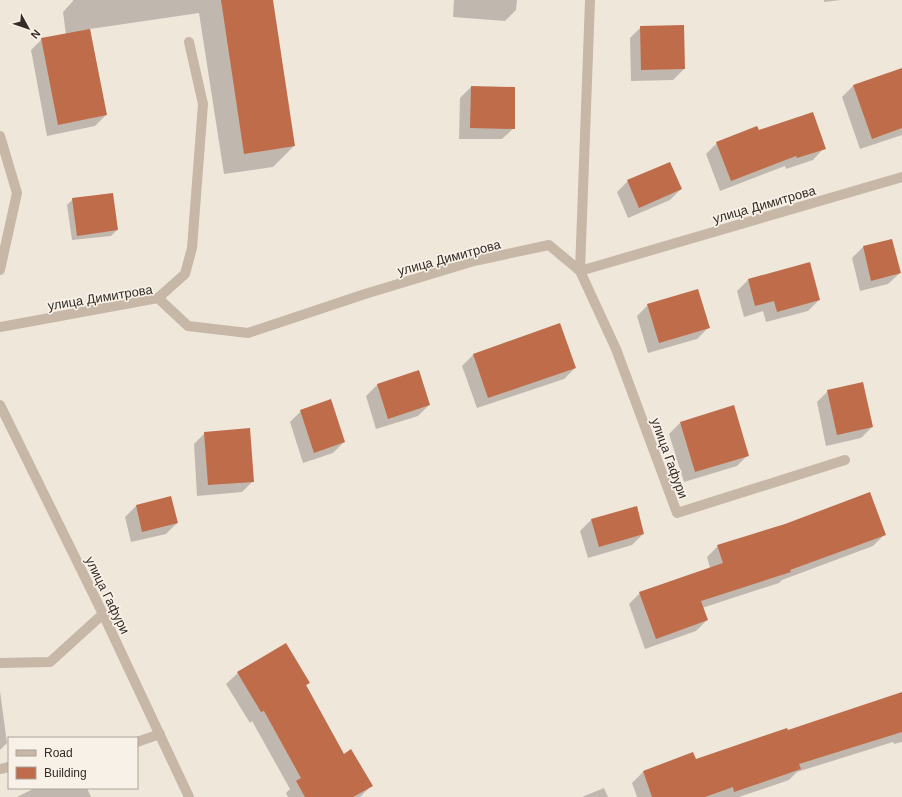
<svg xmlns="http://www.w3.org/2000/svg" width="902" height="797" font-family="Arial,sans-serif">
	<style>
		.shadow { fill: #0003 }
		.building { fill: #bf6c4a }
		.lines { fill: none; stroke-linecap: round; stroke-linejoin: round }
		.minor { stroke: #c7b7a7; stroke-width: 10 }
		.labels { text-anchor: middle; stroke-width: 3.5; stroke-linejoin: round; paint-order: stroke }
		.street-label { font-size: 13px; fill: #342c27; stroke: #f8f1e7 }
	</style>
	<rect width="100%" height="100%" fill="#f0e7db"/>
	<g class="shadow">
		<polygon points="73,0 272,0 294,146 273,167 224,174 199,13 90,29 106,115 95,126 47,136 31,50 42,39 66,35 63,12 73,1"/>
		<polygon points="454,0 517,0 516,10 505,21 453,17"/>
		<polygon points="824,0 841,0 824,2"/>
		<polygon points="641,27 684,69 673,80 631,81 630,38"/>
		<polygon points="902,69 902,135 860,149 842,97 853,86"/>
		<polygon points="471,87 514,128 502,139 459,139 460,98"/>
		<polygon points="758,131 824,148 813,160 786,169 785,166 720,191 706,154 717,143"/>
		<polygon points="628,181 681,189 670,200 628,218 617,192"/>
		<polygon points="73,199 117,230 111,236 72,240 67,205"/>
		<polygon points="863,247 900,273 888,284 860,291 852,258"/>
		<polygon points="748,280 819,300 808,311 766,322 763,311 744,317 737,291"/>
		<polygon points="648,305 708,328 697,339 648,353 637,316"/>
		<polygon points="560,324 575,368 564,379 477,408 462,366 473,355"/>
		<polygon points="419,372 429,405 418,416 376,429 366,396 377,385"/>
		<polygon points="828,391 872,427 861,438 826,446 817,402"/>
		<polygon points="301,411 344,442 333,453 303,463 290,422"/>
		<polygon points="680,423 748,455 737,466 684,482 669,434"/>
		<polygon points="205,433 253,481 242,492 197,496 194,444"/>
		<polygon points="171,497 177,523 166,534 131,542 125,517 136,506"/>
		<polygon points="636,507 643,534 632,545 588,558 580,531 591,520"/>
		<polygon points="884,535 873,546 782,580 779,583 702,608 707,620 696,631 645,649 629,604 640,593 710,568 707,557 718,546"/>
		<polygon points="238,673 308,683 306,685 343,755 371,786 360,797 288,797 286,793 290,789 252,721 250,723 226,684"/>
		<polygon points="0,691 7,743 0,750"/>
		<polygon points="902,694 902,742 894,744 893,742 797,772 789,780 739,797 637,797 632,783 643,772 693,753 695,760"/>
		<polygon points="35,788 87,788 91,797 17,797"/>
		<polygon points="604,788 608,797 582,797"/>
	</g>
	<g class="building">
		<polygon points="221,0 273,0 295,146 244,154"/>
		<polygon points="684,25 685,69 641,70 640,26"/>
		<polygon points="90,29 107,115 58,125 41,38"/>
		<polygon points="902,68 902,128 872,139 853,85"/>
		<polygon points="471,86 515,87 515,129 470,128"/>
		<polygon points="813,112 826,149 797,158 796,156 731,181 716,142 757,126 759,130"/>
		<polygon points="670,162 682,189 639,208 627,180"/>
		<polygon points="113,193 118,230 77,236 72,198"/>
		<polygon points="892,239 901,273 871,281 863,246"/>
		<polygon points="810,262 820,300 777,312 774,301 755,306 748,279"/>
		<polygon points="698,289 710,328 659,343 647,304"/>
		<polygon points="560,323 576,368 488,398 473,354"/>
		<polygon points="419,370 430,405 388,419 377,384"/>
		<polygon points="863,382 873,427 837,435 827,390"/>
		<polygon points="331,399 345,442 314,453 300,410"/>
		<polygon points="734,405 749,456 695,472 680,422"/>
		<polygon points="250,428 254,482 208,485 204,432"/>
		<polygon points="870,492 886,535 790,570 791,572 701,601 708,620 656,639 639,592 723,563 717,545 785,524"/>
		<polygon points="171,496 178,523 142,532 136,505"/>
		<polygon points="637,506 644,534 599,547 591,519"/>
		<polygon points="286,643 310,683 306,685 344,754 351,749 373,786 353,797 305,797 296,781 301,778 264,711 261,712 237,672"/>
		<polygon points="902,692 902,732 799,764 801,769 734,792 733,787 705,797 652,797 643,771 693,752 696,759 787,728 788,730"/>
	</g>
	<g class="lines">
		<g class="minor">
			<polyline points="590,0 580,271 616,349 677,513 845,460"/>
			<polyline points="0,136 17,193 0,270"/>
			<polyline points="158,298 185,274 192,248 203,104 189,42"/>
			<polyline points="0,327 158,298 188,326 248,333 365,294 474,261 549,245 580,271 902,177"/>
			<polyline points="0,405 103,614 189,797"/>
			<polyline points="0,663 50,662 103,614"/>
			<polyline points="137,742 160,734"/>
			<polyline points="0,769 9,767"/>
		</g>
	</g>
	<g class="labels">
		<g class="street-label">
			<text transform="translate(764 204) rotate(-16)" y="5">улица Димитрова</text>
			<text transform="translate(449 257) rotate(-15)" y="5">улица Димитрова</text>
			<text transform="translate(100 297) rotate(-9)" y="5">улица Димитрова</text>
			<text transform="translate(670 458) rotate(70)" y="5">улица Гафури</text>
			<text transform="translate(108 595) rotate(64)" y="5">улица Гафури</text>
		</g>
	</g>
	<rect x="8" y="737" width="130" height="52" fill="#f8f1e7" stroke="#aaa29a"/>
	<rect x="16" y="750" width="20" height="6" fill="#c7b7a7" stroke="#aaa29a"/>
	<text x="44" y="757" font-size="12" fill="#342c27">Road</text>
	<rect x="16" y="767" width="20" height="12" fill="#bf6c4a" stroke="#aaa29a"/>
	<text x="44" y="777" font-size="12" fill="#342c27">Building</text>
	<g transform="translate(28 28) rotate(130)" stroke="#f8f1e7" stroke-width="3" paint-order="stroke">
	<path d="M0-3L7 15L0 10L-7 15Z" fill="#342c27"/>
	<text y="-6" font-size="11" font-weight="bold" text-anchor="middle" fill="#342c27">N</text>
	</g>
</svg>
